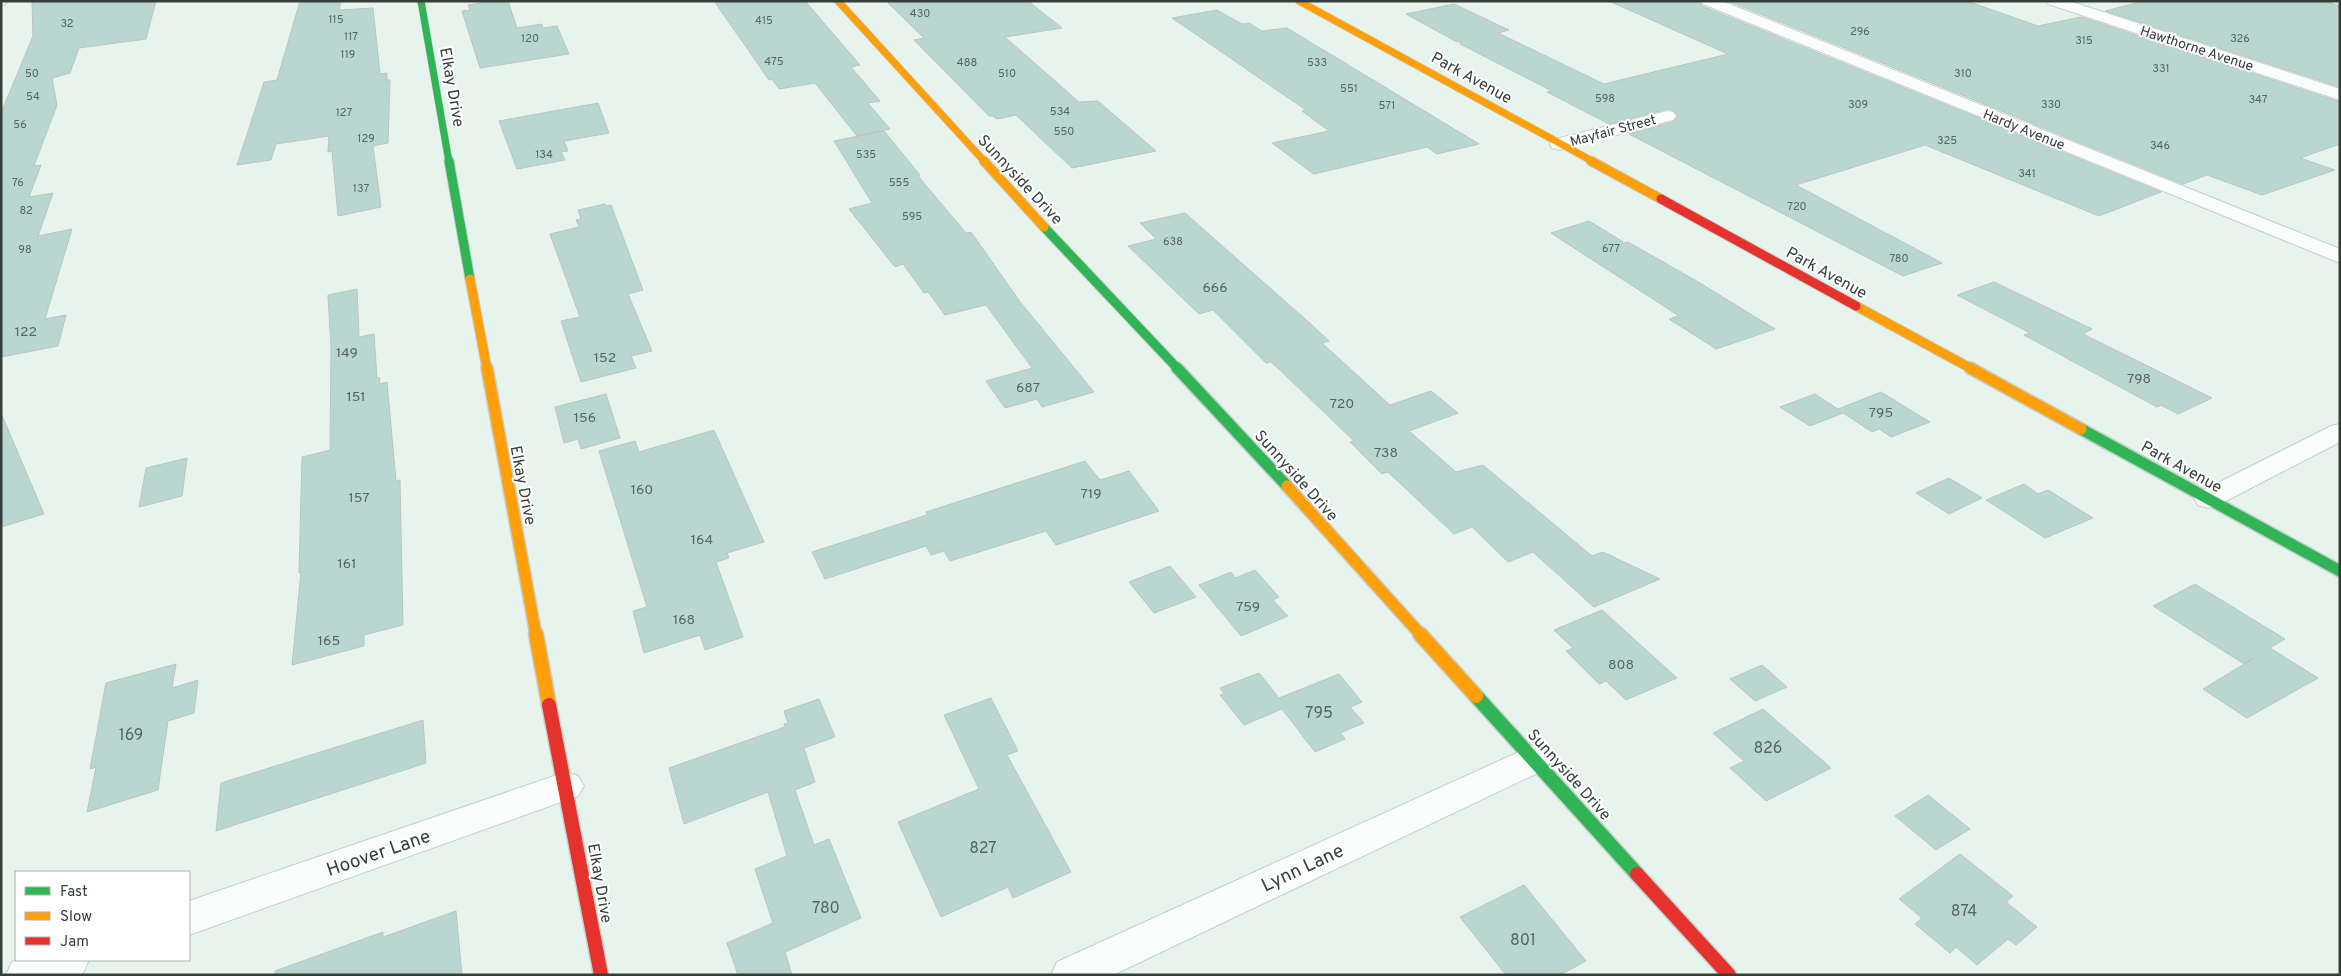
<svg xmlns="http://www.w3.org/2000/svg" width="2341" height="976" font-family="Overpass,sans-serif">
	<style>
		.building { fill: #b9d7d0; stroke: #bac5c1 }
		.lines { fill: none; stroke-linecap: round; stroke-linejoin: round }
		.street-casing { stroke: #c5cfca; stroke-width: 2 }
		.fast-far3-casing { stroke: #c5cfca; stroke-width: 8 }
		.fast-far2-casing { stroke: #c5cfca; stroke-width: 11 }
		.fast-far1-casing { stroke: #c5cfca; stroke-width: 14 }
		.fast-casing { stroke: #c5cfca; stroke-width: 17 }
		.slow-far3-casing { stroke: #c5cfca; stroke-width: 8 }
		.slow-far2-casing { stroke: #c5cfca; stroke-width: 11 }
		.slow-far1-casing { stroke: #c5cfca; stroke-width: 14 }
		.slow-casing { stroke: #c5cfca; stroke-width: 17 }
		.jam-far1-casing { stroke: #c5cfca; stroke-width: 11 }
		.jam-casing { stroke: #c5cfca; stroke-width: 17 }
		.street { fill: #fbfdfc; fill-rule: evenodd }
		.fast-far3 { stroke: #30b455; stroke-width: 7 }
		.fast-far2 { stroke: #30b455; stroke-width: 9 }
		.fast-far1 { stroke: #30b455; stroke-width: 11 }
		.fast { stroke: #30b455; stroke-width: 14 }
		.slow-far3 { stroke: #ff9f0a; stroke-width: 7 }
		.slow-far2 { stroke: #ff9f0a; stroke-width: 9 }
		.slow-far1 { stroke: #ff9f0a; stroke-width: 11 }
		.slow { stroke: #ff9f0a; stroke-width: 14 }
		.jam-far1 { stroke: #e5322d; stroke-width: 9 }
		.jam { stroke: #e5322d; stroke-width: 14 }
		.labels { text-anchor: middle; stroke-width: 4; stroke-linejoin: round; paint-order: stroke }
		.far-number-label { font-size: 11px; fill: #56645f }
		.far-street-label { font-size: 14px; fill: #353e39; stroke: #fff }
		.number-label { font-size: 14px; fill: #56645f }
		.street-label { font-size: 16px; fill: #353e39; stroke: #fff }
		.near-number-label { font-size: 16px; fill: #56645f }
		.near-street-label { font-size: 19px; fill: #353e39; stroke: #fff }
	</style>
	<rect width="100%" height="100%" fill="#e7f4ed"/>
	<g class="building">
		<polygon points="32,1 156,1 146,39 79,48 70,73 52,78 57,105 34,166 41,165 29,197 53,193 38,236 72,229 45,319 66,315 58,346 1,357 1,113 33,36"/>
		<polygon points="300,1 341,1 339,10 373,8 380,74 387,73 387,80 390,80 388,143 373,146 381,207 338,216 332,151 328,152 329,136 276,144 271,160 237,165 264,82 277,80"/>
		<polygon points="496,1 508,1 517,28 542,24 543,28 557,26 569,54 480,68 462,11 470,10 468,5"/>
		<polygon points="714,1 805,1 860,65 851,67 880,101 868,103 890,129 857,136 815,83 779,89 772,79 769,80"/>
		<polygon points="886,1 1028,1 1062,28 1005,37 1079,102 1098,101 1156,151 1072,168 1016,115 997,119 993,116 989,116 914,40 924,38"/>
		<polygon points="1609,1 1699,1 1702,6 2161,192 2099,216 1925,145 1796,185 1942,263 1903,276 1629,134 1673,122 1678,116 1673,110 1667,109 1609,124 1547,92 1552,91 1460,44 1461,41 1457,42 1406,14 1454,4 1509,30 1498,33 1604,84 1728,54"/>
		<polygon points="1728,1 1967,1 2038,26 2081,17 2340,102 2340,144 2300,158 2335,170 2262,195 2207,175 2183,184"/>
		<polygon points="2152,1 2324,1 2340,6 2340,87 2105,11 2140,2"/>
		<polygon points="1217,10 1242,24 1249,23 1262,31 1287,28 1479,144 1437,154 1427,147 1314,174 1311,172 1272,143 1329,131 1302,111 1306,110 1172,18"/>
		<polygon points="598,103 609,133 564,141 568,151 561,152 565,160 517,169 499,121"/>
		<polygon points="884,131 920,175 918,176 966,233 971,232 1021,303 1094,392 1042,407 1037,399 1005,408 986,381 1032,368 986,305 945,315 928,292 924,293 903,264 895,267 849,209 872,203 834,141"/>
		<polygon points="605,204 606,206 611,205 643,290 628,294 652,351 631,356 636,368 581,382 561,321 580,317 550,234 579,227 576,220 581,219 578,210"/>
		<polygon points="1185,213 1312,325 1329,341 1322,343 1390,405 1431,391 1458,413 1409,431 1456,472 1483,465 1592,556 1603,552 1660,579 1594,607 1533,552 1508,562 1472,527 1454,534 1388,472 1382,474 1350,442 1354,441 1282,372 1271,362 1266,363 1213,310 1199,314 1128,246 1156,239 1140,223"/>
		<polygon points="1589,221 1625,243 1628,242 1695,280 1775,329 1716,349 1669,319 1679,316 1551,233"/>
		<polygon points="1994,282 2092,329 2083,334 2212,398 2178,414 2161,405 2157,407 2024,335 2030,333 1957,295"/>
		<polygon points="357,289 359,337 374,334 377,378 380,378 379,384 387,382 396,481 400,480 403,625 364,635 364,646 292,665 301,572 299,573 302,457 330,450 331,348 328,295"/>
		<polygon points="1881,392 1930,422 1891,437 1879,429 1872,432 1843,413 1810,426 1780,407 1815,394 1838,409"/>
		<polygon points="606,394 620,438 581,449 578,439 564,443 555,407"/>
		<polygon points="1,413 44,514 1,527"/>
		<polygon points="714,430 764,542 727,553 729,558 716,562 743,637 705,650 700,635 644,653 633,611 647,607 599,451 635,441 639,452"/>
		<polygon points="187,458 182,496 139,507 146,468"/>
		<polygon points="1085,461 1100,480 1129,471 1159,511 1056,545 1046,531 950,561 944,551 931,555 926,546 825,579 812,552 927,515 926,512"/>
		<polygon points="1949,478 1982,498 1949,514 1916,493"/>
		<polygon points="2024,484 2038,494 2048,490 2093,518 2045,538 1986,500"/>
		<polygon points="1170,566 1196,597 1154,613 1129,582"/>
		<polygon points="1255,570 1279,597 1273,600 1288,616 1241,636 1199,585 1231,572 1235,578"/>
		<polygon points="2195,584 2285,639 2270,648 2318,678 2247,718 2203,689 2254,658 2244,664 2153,606"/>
		<polygon points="1602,610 1677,678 1626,700 1606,681 1599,684 1566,651 1573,648 1554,630"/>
		<polygon points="176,664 172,688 198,680 194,713 168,721 158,790 87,812 96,767 90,769 106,683"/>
		<polygon points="1762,665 1787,687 1755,701 1730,679"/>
		<polygon points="1259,673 1279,698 1339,674 1362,702 1350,707 1364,723 1340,733 1345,739 1315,752 1282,709 1244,725 1220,695 1224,694 1220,688"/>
		<polygon points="991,698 1018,751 1007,755 1071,872 1013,898 1008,887 941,917 898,822 979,789 944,715"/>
		<polygon points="819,699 835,737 804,748 815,782 795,790 814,845 829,839 861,918 785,952 792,975 738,975 727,943 773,923 755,869 787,856 768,792 684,824 669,768 785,727 784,724 788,723 784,711"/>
		<polygon points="1763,709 1831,768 1766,801 1730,768 1744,761 1713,733"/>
		<polygon points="423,720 426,763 216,831 221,783"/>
		<polygon points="1928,795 1970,829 1936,850 1895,816"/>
		<polygon points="1960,854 2013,896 2006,902 2037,927 2016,945 2008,939 1977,965 1956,947 1950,953 1915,924 1922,918 1899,899"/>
		<polygon points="1524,885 1586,961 1560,975 1506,975 1460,917"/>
		<polygon points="456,911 462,975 275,975 275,971 383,932 383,937"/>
	</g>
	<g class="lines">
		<g class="street-casing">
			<g id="street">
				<polygon points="1,1 8,1 8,2 1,6"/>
				<polygon points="1701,1 1722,1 2340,249 2340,263 1703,4"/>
				<polygon points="2046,1 2069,1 2340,89 2340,100 2048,4"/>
				<polygon points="1667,111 1673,112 1676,116 1673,120 1559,150 1552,148 1550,144 1552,140"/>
				<polygon points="2340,424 2340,442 2218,505 2208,508 2198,505 2194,499 2198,493 2331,426"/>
				<polygon points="1534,745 1546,749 1551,759 1546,769 1113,975 1051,975 1057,962"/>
				<polygon points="566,772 578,776 584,786 578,796 189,935 189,901"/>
				<polygon points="18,960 89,960 83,973 78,975 6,975 12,962"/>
			</g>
		</g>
		<g class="fast-far3-casing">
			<polyline id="fast-far3" points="421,1 449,162"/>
		</g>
		<g class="fast-far2-casing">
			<g id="fast-far2">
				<polyline points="449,161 470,279"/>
				<polyline points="1044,227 1178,369"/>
			</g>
		</g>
		<g class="fast-far1-casing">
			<g id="fast-far1">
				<polyline points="1177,368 1287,486"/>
				<polyline points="2081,429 2340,571"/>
			</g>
		</g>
		<g class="fast-casing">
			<polyline id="fast" points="1476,696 1637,874"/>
		</g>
		<g class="slow-far3-casing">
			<g id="slow-far3">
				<polyline points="838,1 985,162"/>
				<polyline points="1299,1 1594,162"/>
			</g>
		</g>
		<g class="slow-far2-casing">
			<g id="slow-far2">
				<polyline points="984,161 1044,227"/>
				<polyline points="1591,161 1661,199"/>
				<polyline points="470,279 487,369"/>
				<polyline points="1856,306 1972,369"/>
			</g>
		</g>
		<g class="slow-far1-casing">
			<g id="slow-far1">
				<polyline points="487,368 536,635"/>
				<polyline points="1970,368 2081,429"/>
				<polyline points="1287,486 1421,635"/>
			</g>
		</g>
		<g class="slow-casing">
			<g id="slow">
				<polyline points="536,634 549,705"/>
				<polyline points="1420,634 1476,696"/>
			</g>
		</g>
		<g class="jam-far1-casing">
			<polyline id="jam-far1" points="1661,199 1856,306"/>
		</g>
		<g class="jam-casing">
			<g id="jam">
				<polyline points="549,705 601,975"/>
				<polyline points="1637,874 1729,975"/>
			</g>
		</g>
		<use href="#street" class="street"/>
		<use href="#fast-far3" class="fast-far3"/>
		<use href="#fast-far2" class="fast-far2"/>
		<use href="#fast-far1" class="fast-far1"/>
		<use href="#fast" class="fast"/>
		<use href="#slow-far3" class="slow-far3"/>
		<use href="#slow-far2" class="slow-far2"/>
		<use href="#slow-far1" class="slow-far1"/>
		<use href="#slow" class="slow"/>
		<use href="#jam-far1" class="jam-far1"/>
		<use href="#jam" class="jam"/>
	</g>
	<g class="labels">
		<g class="far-number-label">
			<text x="920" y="17">430</text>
			<text x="336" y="23">115</text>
			<text x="764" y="24">415</text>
			<text x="67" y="27">32</text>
			<text x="1860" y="35">296</text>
			<text x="351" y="40">117</text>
			<text x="530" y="42">120</text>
			<text x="2240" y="42">326</text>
			<text x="2084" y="44">315</text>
			<text x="348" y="58">119</text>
			<text x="774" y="65">475</text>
			<text x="967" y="66">488</text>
			<text x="1317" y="66">533</text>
			<text x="2161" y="72">331</text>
			<text x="32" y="77">50</text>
			<text x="1007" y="77">510</text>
			<text x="1963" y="77">310</text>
			<text x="1349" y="92">551</text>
			<text x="33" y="100">54</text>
			<text x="1605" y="102">598</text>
			<text x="2258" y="103">347</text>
			<text x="1858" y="108">309</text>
			<text x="2051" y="108">330</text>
			<text x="1387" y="109">571</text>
			<text x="1060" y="115">534</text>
			<text x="344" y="116">127</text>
			<text x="20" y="128">56</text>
			<text x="1064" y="135">550</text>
			<text x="366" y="142">129</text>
			<text x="1947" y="144">325</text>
			<text x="2160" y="149">346</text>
			<text x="544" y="158">134</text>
			<text x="866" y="158">535</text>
			<text x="2027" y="177">341</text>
			<text x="18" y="186">76</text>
			<text x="899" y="186">555</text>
			<text x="361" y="192">137</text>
			<text x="1797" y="210">720</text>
			<text x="26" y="214">82</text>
			<text x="912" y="220">595</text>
			<text x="1173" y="245">638</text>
			<text x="1611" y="252">677</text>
			<text x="25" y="253">98</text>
			<text x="1899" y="262">780</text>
		</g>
		<g class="far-street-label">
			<text transform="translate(2197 48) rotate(18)" y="5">Hawthorne Avenue</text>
			<text transform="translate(2024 129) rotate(22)" y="5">Hardy Avenue</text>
			<text transform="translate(1613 130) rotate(-15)" y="5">Mayfair Street</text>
		</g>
		<g class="number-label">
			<text x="1215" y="292">666</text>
			<text x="26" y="336">122</text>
			<text x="347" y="357">149</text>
			<text x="605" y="362">152</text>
			<text x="2139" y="383">798</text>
			<text x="1028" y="392">687</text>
			<text x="356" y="401">151</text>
			<text x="1342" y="408">720</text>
			<text x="1881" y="417">795</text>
			<text x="585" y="422">156</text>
			<text x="1386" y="457">738</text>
			<text x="642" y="494">160</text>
			<text x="1091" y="498">719</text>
			<text x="359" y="502">157</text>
			<text x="702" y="544">164</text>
			<text x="347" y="568">161</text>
			<text x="1248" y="611">759</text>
			<text x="684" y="624">168</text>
			<text x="329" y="645">165</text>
			<text x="1621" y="669">808</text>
		</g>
		<g class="street-label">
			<text transform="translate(1472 77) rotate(29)" y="6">Park Avenue</text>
			<text transform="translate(453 87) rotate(80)" y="6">Elkay Drive</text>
			<text transform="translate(1021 179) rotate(47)" y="6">Sunnyside Drive</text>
			<text transform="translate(1827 272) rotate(29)" y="6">Park Avenue</text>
			<text transform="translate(2182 466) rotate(29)" y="6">Park Avenue</text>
			<text transform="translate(1297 475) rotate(48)" y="6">Sunnyside Drive</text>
			<text transform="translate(524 485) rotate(79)" y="6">Elkay Drive</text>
			<text transform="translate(1570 774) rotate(48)" y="6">Sunnyside Drive</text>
			<text transform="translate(601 883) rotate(80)" y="6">Elkay Drive</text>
		</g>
		<g class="near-number-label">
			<text x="1319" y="718">795</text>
			<text x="131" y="740">169</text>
			<text x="1768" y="753">826</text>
			<text x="983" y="853">827</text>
			<text x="826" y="913">780</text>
			<text x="1964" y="916">874</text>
			<text x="1523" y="945">801</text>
		</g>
		<g class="near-street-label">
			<text transform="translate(378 852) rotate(-19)" y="7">Hoover Lane</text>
			<text transform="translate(1302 867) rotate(-25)" y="7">Lynn Lane</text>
		</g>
	</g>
	<rect width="2341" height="976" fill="none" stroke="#353e39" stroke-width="5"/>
	<rect x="15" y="871" width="175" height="90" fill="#ffffff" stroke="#aeb2b0"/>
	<rect x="25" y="887" width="25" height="8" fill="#30b455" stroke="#aeb2b0"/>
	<text x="60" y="896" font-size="15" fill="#353e39">Fast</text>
	<rect x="25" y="912" width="25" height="8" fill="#ff9f0a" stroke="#aeb2b0"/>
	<text x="60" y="921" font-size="15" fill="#353e39">Slow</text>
	<rect x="25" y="937" width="25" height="8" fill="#e5322d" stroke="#aeb2b0"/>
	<text x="60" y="946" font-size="15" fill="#353e39">Jam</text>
</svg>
